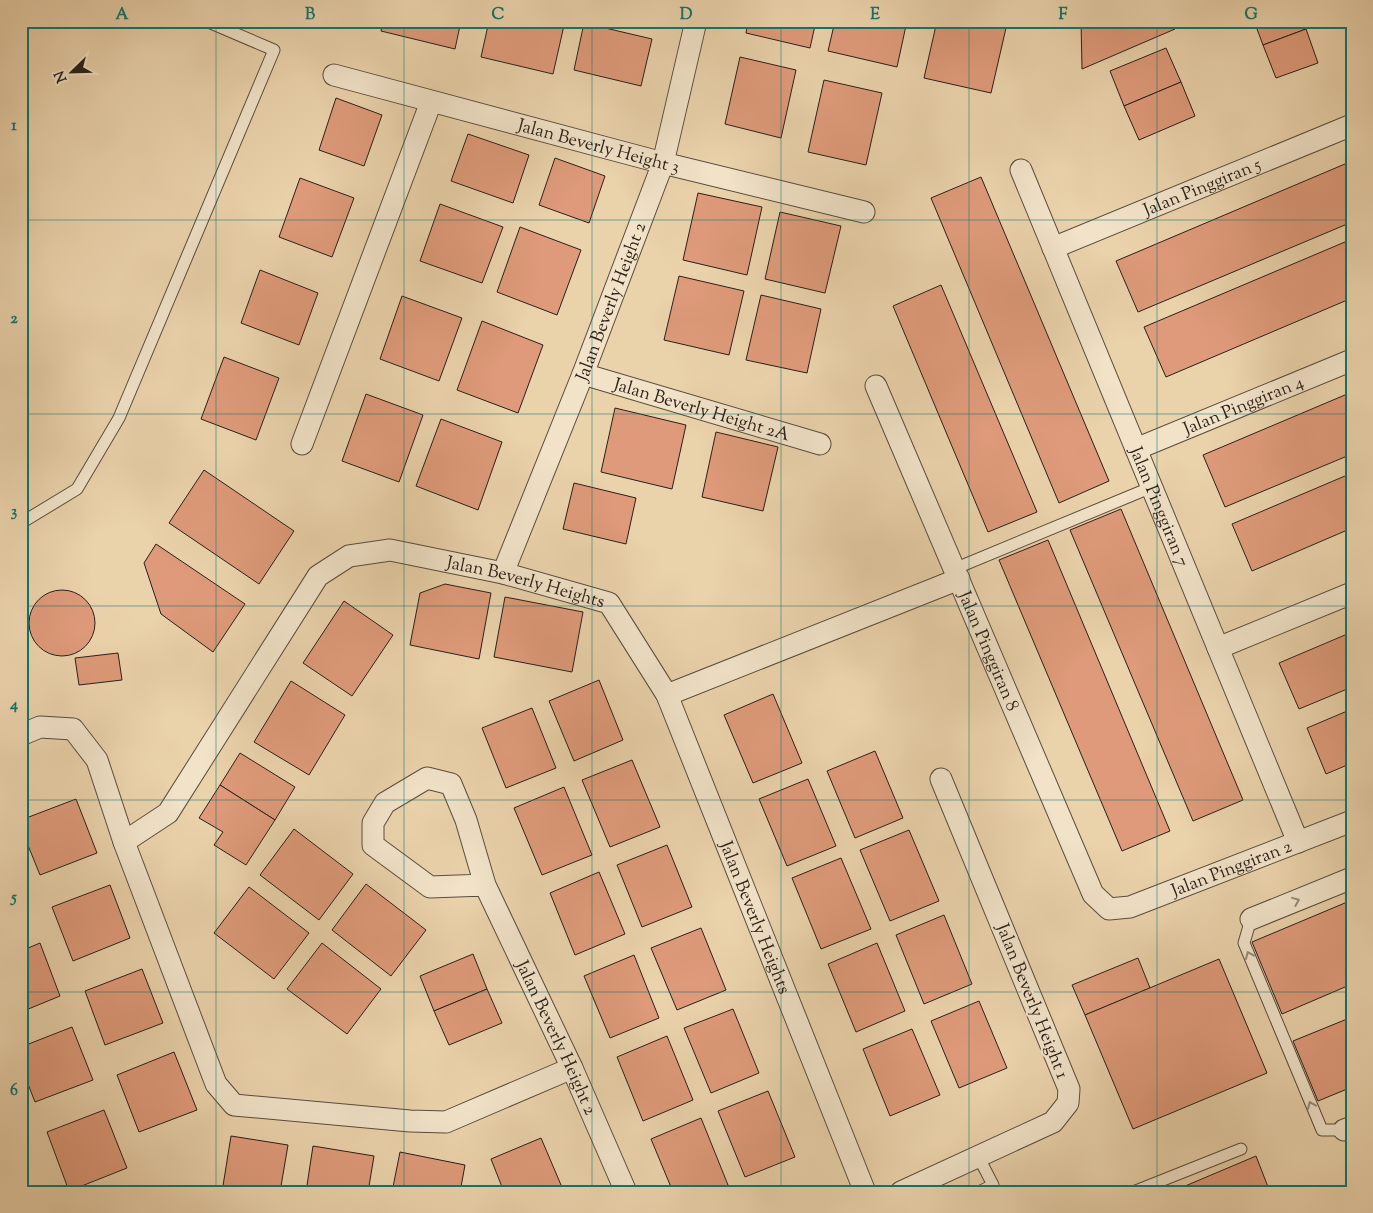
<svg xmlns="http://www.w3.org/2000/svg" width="1373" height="1213" font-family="'Sorts Mill Goudy',serif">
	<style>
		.building { fill: #de9a7a; stroke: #2a1f18 }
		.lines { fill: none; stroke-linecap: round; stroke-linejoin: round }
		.service-casing { stroke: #5a4c3d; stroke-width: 13 }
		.minor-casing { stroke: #5a4c3d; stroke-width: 23 }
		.service { stroke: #f1e2c8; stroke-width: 11 }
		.minor { stroke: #f1e2c8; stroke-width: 21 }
		.oneway { stroke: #978a79 }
		.grid { fill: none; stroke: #0f766e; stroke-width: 1; stroke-opacity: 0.55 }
		.labels { text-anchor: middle; stroke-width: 4.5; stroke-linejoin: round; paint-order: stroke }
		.street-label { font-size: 18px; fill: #2a1f18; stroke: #f1e2c8 }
		.neatline { fill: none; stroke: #0f766e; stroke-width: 2 }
		.grid-label { font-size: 16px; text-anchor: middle; font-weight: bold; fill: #0f766e }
	</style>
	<rect width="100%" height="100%" fill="#ead2ab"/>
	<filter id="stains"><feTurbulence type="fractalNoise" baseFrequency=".004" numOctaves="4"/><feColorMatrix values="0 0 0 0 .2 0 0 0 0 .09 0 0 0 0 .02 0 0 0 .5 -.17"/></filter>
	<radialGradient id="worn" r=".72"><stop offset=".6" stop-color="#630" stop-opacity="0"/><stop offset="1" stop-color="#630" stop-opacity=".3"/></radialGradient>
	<g class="building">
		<polygon points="383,21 461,21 455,49 381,31"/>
		<polygon points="489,21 565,21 553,74 481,57"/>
		<polygon points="748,21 816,21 810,48 746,33"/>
		<polygon points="835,21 907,21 897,67 828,51"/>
		<polygon points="937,21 977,21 1006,28 991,93 924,78"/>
		<polygon points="1081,21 1172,21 1175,29 1082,69"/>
		<polygon points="1254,21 1303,21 1306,29 1263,45"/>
		<polygon points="584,23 652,39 641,86 574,70"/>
		<polygon points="1306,29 1318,63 1276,78 1263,45"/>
		<polygon points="1166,48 1181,82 1124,106 1110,71"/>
		<polygon points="740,57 796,70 781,138 725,124"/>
		<polygon points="824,80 882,93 866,165 808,152"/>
		<polygon points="1181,82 1195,116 1139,140 1124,106"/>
		<polygon points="336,98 382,115 364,166 319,150"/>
		<polygon points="468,134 529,155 513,203 451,181"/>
		<polygon points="555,158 605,176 589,223 539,205"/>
		<polygon points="1352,161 1352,222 1138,312 1116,261"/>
		<polygon points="981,177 1109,481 1059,503 931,198"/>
		<polygon points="300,178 354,198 332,257 279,237"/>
		<polygon points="698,193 762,207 747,275 683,260"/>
		<polygon points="440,204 503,227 482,283 420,261"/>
		<polygon points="780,212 841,226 825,293 765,279"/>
		<polygon points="520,227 581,250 557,315 497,292"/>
		<polygon points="1352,239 1352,298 1166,377 1144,327"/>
		<polygon points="260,270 318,293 299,345 241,323"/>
		<polygon points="679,276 744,291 729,355 664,340"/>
		<polygon points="941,285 1037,512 988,532 893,306"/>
		<polygon points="761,295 821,309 807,373 746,360"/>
		<polygon points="402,296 462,318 439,381 380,359"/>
		<polygon points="482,321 543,345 518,413 457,390"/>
		<polygon points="224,357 279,378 256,440 201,419"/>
		<polygon points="1352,392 1352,454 1225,507 1203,455"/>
		<polygon points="366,394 423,415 399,482 342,461"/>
		<polygon points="615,408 686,425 672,489 601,472"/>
		<polygon points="441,419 502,442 478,510 416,486"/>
		<polygon points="716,432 778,447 763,511 702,497"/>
		<polygon points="204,470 294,531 259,584 169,523"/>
		<polygon points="1352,473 1352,528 1252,571 1232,524"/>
		<polygon points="574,483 636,498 626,544 563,529"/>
		<polygon points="1121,509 1243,800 1193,821 1070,530"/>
		<polygon points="1048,540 1170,831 1122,851 999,560"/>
		<polygon points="156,544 245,604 213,652 161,614 144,563"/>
		<polygon points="445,584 491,593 479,659 410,645 420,593"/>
		<circle cx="62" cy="623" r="33"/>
		<polygon points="505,597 583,612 572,672 494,657"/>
		<polygon points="344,601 393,635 352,696 303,663"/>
		<polygon points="1352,632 1352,687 1299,709 1279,663"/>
		<polygon points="118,653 122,680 79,685 75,658"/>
		<polygon points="599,680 623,740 574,761 549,701"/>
		<polygon points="291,681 345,715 309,775 254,742"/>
		<polygon points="773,694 802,763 753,783 724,715"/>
		<polygon points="532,708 556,768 506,788 482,728"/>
		<polygon points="1352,709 1352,763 1326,774 1307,728"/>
		<polygon points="875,751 903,818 855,838 827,771"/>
		<polygon points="240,753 295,787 275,820 220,785"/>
		<polygon points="632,760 660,827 610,847 582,780"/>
		<polygon points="808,779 836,846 787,866 759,799"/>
		<polygon points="220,785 275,820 246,865 214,845 223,832 199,818"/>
		<polygon points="564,787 592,855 542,875 514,808"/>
		<polygon points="76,799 97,853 40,875 21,828 21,820"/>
		<polygon points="294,829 353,874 319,920 260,875"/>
		<polygon points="909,830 939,901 890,921 860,850"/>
		<polygon points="667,845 692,907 642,927 617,865"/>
		<polygon points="841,858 871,929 821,949 792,878"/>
		<polygon points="599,872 625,934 575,955 550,893"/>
		<polygon points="366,884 426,930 391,976 332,930"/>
		<polygon points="110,885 130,938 73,961 52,907"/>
		<polygon points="249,887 309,933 274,979 214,933"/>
		<polygon points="21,895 27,910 21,913"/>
		<polygon points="1352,900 1352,984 1282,1014 1252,942"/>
		<polygon points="944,915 972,984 924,1004 896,935"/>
		<polygon points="701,928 726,990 677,1010 651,948"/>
		<polygon points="40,943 60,996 21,1012 21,951"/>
		<polygon points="322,943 381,989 347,1034 287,989"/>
		<polygon points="877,943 905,1011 856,1032 828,964"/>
		<polygon points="473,954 487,989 434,1011 420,976"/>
		<polygon points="634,955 659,1018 610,1038 584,976"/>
		<polygon points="1138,958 1150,988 1085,1015 1072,985"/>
		<polygon points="1219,959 1267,1073 1133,1129 1085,1015"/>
		<polygon points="142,969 163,1023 105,1045 85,991"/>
		<polygon points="487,989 502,1023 449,1045 434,1011"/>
		<polygon points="979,1001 1007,1068 959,1088 931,1021"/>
		<polygon points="733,1009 759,1073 711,1093 684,1028"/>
		<polygon points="1352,1017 1352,1087 1318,1101 1293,1041"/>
		<polygon points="72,1027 93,1080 35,1102 21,1066 21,1047"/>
		<polygon points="912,1029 940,1095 890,1116 863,1049"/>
		<polygon points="667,1036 693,1100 643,1121 617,1057"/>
		<polygon points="174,1052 197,1110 139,1132 117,1075"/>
		<polygon points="768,1091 795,1157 745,1177 718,1111"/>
		<polygon points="104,1110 127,1168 69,1191 47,1132"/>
		<polygon points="701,1118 728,1185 710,1192 673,1192 651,1139"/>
		<polygon points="231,1136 288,1145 280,1192 222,1192"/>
		<polygon points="541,1138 564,1192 504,1192 491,1159"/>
		<polygon points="313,1146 374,1156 368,1192 306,1192"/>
		<polygon points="400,1152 465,1165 460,1192 392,1192"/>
		<polygon points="1256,1156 1270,1192 1171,1192"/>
	</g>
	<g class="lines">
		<g class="service-casing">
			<g id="service">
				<polyline points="21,523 77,489 119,418 274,50 206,21"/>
				<polyline points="954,569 1152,487"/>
				<polyline points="1251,919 1244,943 1322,1130 1344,1130"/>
				<polyline points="978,1156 993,1185 979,1192"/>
				<polyline points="1133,1192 1241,1149"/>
			</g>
		</g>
		<g class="minor-casing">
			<g id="minor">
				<path id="s1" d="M334,75L663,163L864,212"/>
				<path id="s2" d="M1021,170L1298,842"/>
				<path id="s3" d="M1053,248L1352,125"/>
				<path id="s4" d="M583,374L820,444"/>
				<path id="s5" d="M876,386L1093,894L1109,909L1130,907L1352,821"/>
				<polyline points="302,444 431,102"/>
				<path id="s6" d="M1136,449L1352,360"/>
				<path id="s7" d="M503,573L583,374L663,163L696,21"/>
				<polyline points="1218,648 1352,593"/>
				<polyline points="667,695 959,579"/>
				<polyline points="21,735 40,727 73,729 97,760 124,842 216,1084 234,1105 410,1121 446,1122 572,1068"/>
				<path id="s8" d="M124,842L168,813L318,576L349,556L390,550L503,573L609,603L667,695L865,1192"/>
				<path id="s9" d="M485,885L430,887L373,845V823L385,803L427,778L451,784L466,820L485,885L572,1068L626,1192"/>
				<polyline points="1251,919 1352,878"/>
				<polyline points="1344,1130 1352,1127"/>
				<polyline points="901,1192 1053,1122 1068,1103 1069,1089 941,779"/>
			</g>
		</g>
		<use href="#service" class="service"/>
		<use href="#minor" class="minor"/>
	</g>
	<defs><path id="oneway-chevron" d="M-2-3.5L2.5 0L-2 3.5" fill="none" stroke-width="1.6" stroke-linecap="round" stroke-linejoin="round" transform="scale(1.25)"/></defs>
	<g class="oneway">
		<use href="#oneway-chevron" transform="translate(1296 901) rotate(-22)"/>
		<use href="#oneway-chevron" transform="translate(1249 955) rotate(-113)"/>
		<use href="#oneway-chevron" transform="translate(1311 1105) rotate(-113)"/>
	</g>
	<path class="grid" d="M216,21V1192M404,21V1192M592,21V1192M781,21V1192M969,21V1192M1157,21V1192M21,220H1352M21,414H1352M21,606H1352M21,800H1352M21,992H1352"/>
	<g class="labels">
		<g class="street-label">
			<text dy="6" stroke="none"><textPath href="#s1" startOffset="274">Jalan Beverly Height 3</textPath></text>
			<text dy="6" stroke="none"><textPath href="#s3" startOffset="161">Jalan Pinggiran 5</textPath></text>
			<text dy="6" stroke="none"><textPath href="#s7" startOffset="292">Jalan Beverly Height 2</textPath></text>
			<text dy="6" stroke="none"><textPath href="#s6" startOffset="116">Jalan Pinggiran 4</textPath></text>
			<text dy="6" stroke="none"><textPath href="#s4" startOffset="124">Jalan Beverly Height 2A</textPath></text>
			<text dy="6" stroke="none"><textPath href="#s2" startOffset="364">Jalan Pinggiran 7</textPath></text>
			<text dy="6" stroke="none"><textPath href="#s8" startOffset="551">Jalan Beverly Heights</textPath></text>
			<text dy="6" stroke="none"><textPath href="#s5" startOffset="288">Jalan Pinggiran 8</textPath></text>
			<text dy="6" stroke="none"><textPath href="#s5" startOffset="704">Jalan Pinggiran 2</textPath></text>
			<text dy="6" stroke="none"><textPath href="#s8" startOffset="985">Jalan Beverly Heights</textPath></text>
			<text transform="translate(1033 1001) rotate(68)" y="6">Jalan Beverly Height 1</text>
			<text dy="6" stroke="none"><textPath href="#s9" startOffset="520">Jalan Beverly Height 2</textPath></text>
		</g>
	</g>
	<rect width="1373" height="1213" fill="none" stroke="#ead2ab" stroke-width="55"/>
	<g transform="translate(72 72) rotate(247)" stroke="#f1e2c8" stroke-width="4" paint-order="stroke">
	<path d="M0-4L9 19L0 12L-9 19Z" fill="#2a1f18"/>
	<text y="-8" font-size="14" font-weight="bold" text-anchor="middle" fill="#2a1f18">N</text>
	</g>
	<rect x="28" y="28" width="1318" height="1158" class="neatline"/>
	<g class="grid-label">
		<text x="122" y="19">A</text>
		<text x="310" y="19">B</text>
		<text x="498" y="19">C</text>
		<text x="686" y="19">D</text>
		<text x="875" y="19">E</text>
		<text x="1063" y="19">F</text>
		<text x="1251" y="19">G</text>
		<text x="14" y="130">1</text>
		<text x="14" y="323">2</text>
		<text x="14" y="516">3</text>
		<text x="14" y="709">4</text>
		<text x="14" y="902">5</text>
		<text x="14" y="1095">6</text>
	</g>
	<rect width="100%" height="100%" filter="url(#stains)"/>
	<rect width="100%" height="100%" fill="url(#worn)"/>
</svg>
